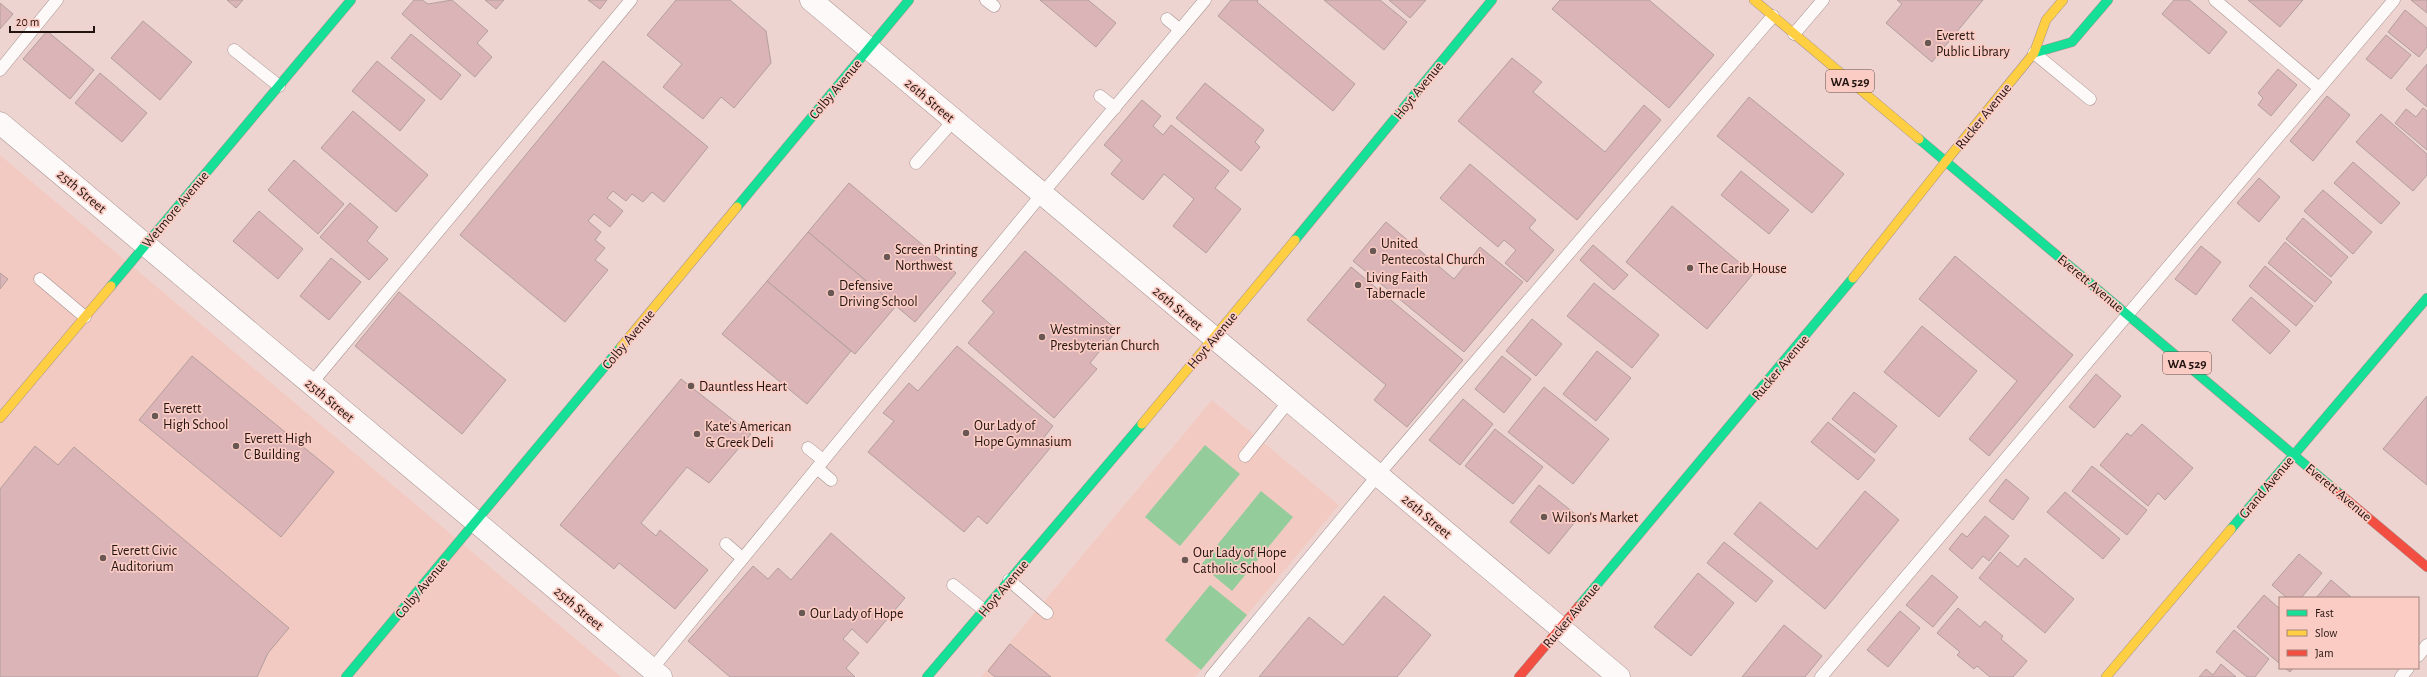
<svg xmlns="http://www.w3.org/2000/svg" width="2427" height="677" font-family="'Alegreya Sans',sans-serif">
	<style>
		.built { fill: #f3cac2 }
		.green { fill: #94cc9c }
		.building { fill: #dab4b7; stroke: #b29f9d }
		.lines { fill: none; stroke-linecap: round; stroke-linejoin: round }
		.lane-casing { stroke: #a5928f; stroke-width: 13 }
		.street-casing { stroke: #a5928f; stroke-width: 23 }
		.fast-casing { stroke: #a5928f; stroke-width: 10 }
		.slow-casing { stroke: #a5928f; stroke-width: 10 }
		.jam-casing { stroke: #a5928f; stroke-width: 10 }
		.lane { stroke: #fcf9f8; stroke-width: 12 }
		.street { stroke: #fcf9f8; stroke-width: 22 }
		.fast { stroke: #16e098; stroke-width: 9 }
		.slow { stroke: #ffcf43; stroke-width: 9 }
		.jam { stroke: #f24e42; stroke-width: 9 }
		.poi-dot { fill: #695753; stroke: #fbccc3; stroke-width: 1.5 }
		.labels { text-anchor: middle; stroke-width: 3.5; stroke-linejoin: round; paint-order: stroke }
		.shield { fill: #fbccc3; stroke: #634a46; stroke-width: 1 }
		.shield-label { font-size: 13px; font-weight: bold; fill: #221310 }
		.poi-label { font-size: 14px; fill: #221310; stroke: #fbccc3; text-anchor: start }
		.street-label { font-size: 14px; fill: #221310; stroke: #fbccc3 }
	</style>
	<rect width="100%" height="100%" fill="#eed4d0"/>
	<g class="built">
		<polygon points="0,155 621,677 0,677"/>
		<polygon points="1212,400 1339,505 1247,615 1195,677 981,677"/>
	</g>
	<g class="green">
		<polygon points="1205,445 1240,474 1180,546 1145,517"/>
		<polygon points="1261,491 1293,517 1232,591 1201,565"/>
		<polygon points="1210,585 1247,615 1201,670 1165,640"/>
	</g>
	<g class="building">
		<polygon points="227,0 243,0 236,8"/>
		<polygon points="414,0 422,0 428,4 452,0 488,31 477,43 492,57 475,77 402,14"/>
		<polygon points="485,0 504,0 496,9"/>
		<polygon points="588,0 607,0 600,9"/>
		<polygon points="676,0 730,0 766,31 771,63 734,108 721,97 703,119 663,87 682,64 647,35"/>
		<polygon points="1040,0 1088,0 1116,23 1096,47"/>
		<polygon points="1231,0 1258,0 1257,2 1355,84 1333,111 1218,16"/>
		<polygon points="1324,0 1380,0 1407,22 1384,50"/>
		<polygon points="1389,0 1426,0 1410,18"/>
		<polygon points="1560,0 1649,0 1714,55 1669,108 1552,9"/>
		<polygon points="1897,0 1983,0 1932,62 1886,23 1902,4"/>
		<polygon points="2174,0 2189,0 2227,32 2209,54 2162,14"/>
		<polygon points="2248,0 2303,0 2280,27"/>
		<polygon points="2411,0 2427,0 2427,13"/>
		<polygon points="0,3 13,14 0,29"/>
		<polygon points="2405,10 2427,28 2427,47 2419,57 2388,32"/>
		<polygon points="143,21 192,62 160,100 111,58"/>
		<polygon points="47,31 94,70 70,99 23,59"/>
		<polygon points="411,34 461,75 441,100 391,58"/>
		<polygon points="2386,35 2411,55 2391,79 2366,59"/>
		<polygon points="1512,58 1542,82 1533,92 1605,152 1644,105 1661,120 1577,220 1458,121"/>
		<polygon points="377,61 425,100 400,131 352,91"/>
		<polygon points="603,61 708,147 664,202 652,192 643,202 632,194 626,201 613,191 607,198 623,211 610,227 594,214 588,221 601,232 595,240 605,248 595,260 608,270 565,322 460,235"/>
		<polygon points="2427,64 2427,107 2406,89"/>
		<polygon points="2278,69 2297,85 2271,116 2258,105 2263,98 2258,93"/>
		<polygon points="100,73 147,113 122,142 75,103"/>
		<polygon points="1205,83 1264,130 1255,142 1260,147 1241,171 1176,118"/>
		<polygon points="2327,96 2350,115 2313,161 2290,141"/>
		<polygon points="1749,97 1844,174 1812,213 1717,136"/>
		<polygon points="1142,100 1161,116 1153,126 1163,135 1171,125 1229,171 1215,188 1241,209 1206,253 1173,226 1194,199 1164,174 1143,200 1111,174 1122,160 1104,145"/>
		<polygon points="2423,108 2427,111 2427,150 2395,123 2406,109 2416,117"/>
		<polygon points="353,111 428,175 396,212 321,148"/>
		<polygon points="2381,114 2427,154 2427,175 2413,191 2356,142"/>
		<polygon points="294,160 344,204 318,234 268,190"/>
		<polygon points="2353,162 2400,203 2381,224 2334,183"/>
		<polygon points="1470,164 1536,220 1529,228 1554,250 1527,282 1505,263 1516,250 1504,240 1498,247 1440,198"/>
		<polygon points="1741,171 1789,210 1769,234 1721,195"/>
		<polygon points="2259,178 2280,197 2259,222 2237,203"/>
		<polygon points="849,183 956,273 915,322 808,232"/>
		<polygon points="2323,190 2372,232 2353,254 2304,211"/>
		<polygon points="350,203 378,227 367,241 388,259 369,280 320,237"/>
		<polygon points="1672,206 1753,274 1707,329 1626,262"/>
		<polygon points="259,211 303,249 278,279 233,241"/>
		<polygon points="2303,218 2348,257 2331,277 2286,239"/>
		<polygon points="1386,222 1454,279 1480,247 1523,282 1464,352 1353,261"/>
		<polygon points="808,232 896,306 855,354 767,281"/>
		<polygon points="2285,242 2332,282 2315,302 2268,263"/>
		<polygon points="1593,245 1628,275 1614,290 1580,260"/>
		<polygon points="2201,246 2221,262 2196,295 2175,279"/>
		<polygon points="1025,251 1117,330 1090,363 1097,369 1054,418 968,343 994,312 982,301"/>
		<polygon points="1955,256 2073,355 1989,456 1969,439 2017,381 1919,299"/>
		<polygon points="331,258 361,282 329,320 300,296"/>
		<polygon points="2265,266 2313,306 2296,326 2249,286"/>
		<polygon points="1351,267 1463,360 1407,427 1374,400 1386,385 1307,320"/>
		<polygon points="0,273 8,279 0,289"/>
		<polygon points="767,281 851,351 807,404 722,334"/>
		<polygon points="1594,283 1659,335 1632,368 1567,316"/>
		<polygon points="399,292 506,380 462,434 355,346"/>
		<polygon points="2251,297 2290,331 2270,354 2232,320"/>
		<polygon points="1532,319 1562,344 1536,376 1506,351"/>
		<polygon points="1922,326 1977,371 1939,417 1884,372"/>
		<polygon points="957,346 1053,426 1042,440 1051,447 987,524 978,516 964,532 868,452 894,421 883,413 909,383 918,391"/>
		<polygon points="1597,351 1631,378 1596,421 1563,394"/>
		<polygon points="192,356 334,472 281,537 139,420"/>
		<polygon points="1502,356 1531,379 1504,413 1475,389"/>
		<polygon points="2096,374 2121,396 2094,428 2069,407"/>
		<polygon points="681,379 751,434 709,483 687,467 641,523 656,536 660,530 708,570 675,609 619,563 614,569 560,525"/>
		<polygon points="1544,387 1609,439 1573,484 1508,432"/>
		<polygon points="1854,392 1897,426 1875,453 1832,419"/>
		<polygon points="2427,396 2427,485 2383,449"/>
		<polygon points="1463,399 1493,424 1460,465 1429,440"/>
		<polygon points="1828,422 1875,460 1858,480 1811,442"/>
		<polygon points="2142,424 2193,468 2165,500 2158,493 2148,506 2100,465 2127,433 2131,436"/>
		<polygon points="1495,429 1543,467 1513,504 1465,466"/>
		<polygon points="35,446 58,465 74,447 289,628 268,653 257,677 0,677 0,489"/>
		<polygon points="2092,466 2147,510 2127,535 2072,491"/>
		<polygon points="2006,479 2029,498 2013,520 1989,501"/>
		<polygon points="1539,485 1579,517 1549,554 1510,522"/>
		<polygon points="1865,491 1899,520 1825,609 1734,534 1760,502 1817,549"/>
		<polygon points="2065,492 2120,539 2103,559 2047,512"/>
		<polygon points="1985,516 2009,536 1989,561 1983,556 1972,569 1949,549 1962,533 1967,537"/>
		<polygon points="831,533 905,598 867,643 852,629 843,639 859,653 846,668 855,677 730,677 688,641 753,566 768,579 778,568 791,580"/>
		<polygon points="1724,542 1773,581 1756,602 1707,563"/>
		<polygon points="2000,552 2018,567 2025,558 2074,599 2045,633 1979,578"/>
		<polygon points="2299,554 2322,573 2301,598 2287,598 2272,585"/>
		<polygon points="1698,573 1734,603 1691,656 1654,627"/>
		<polygon points="1932,575 1958,597 1933,627 1906,605"/>
		<polygon points="2331,580 2352,598 2316,598"/>
		<polygon points="2264,595 2280,609 2280,664 2237,627"/>
		<polygon points="1384,596 1431,635 1397,677 1259,677 1309,617 1343,645"/>
		<polygon points="1958,608 1980,627 1985,621 2003,636 2001,639 2027,661 2013,677 1990,677 1977,666 1974,669 1957,655 1960,652 1937,633"/>
		<polygon points="1900,611 1920,628 1888,667 1867,650"/>
		<polygon points="1784,625 1822,656 1805,677 1742,677"/>
		<polygon points="2234,630 2269,659 2255,677 2247,677 2216,652"/>
		<polygon points="1010,644 1051,677 995,677 988,671"/>
		<polygon points="2221,664 2236,677 2199,677 2206,669 2213,675"/>
		<polygon points="2285,668 2293,668 2290,672"/>
	</g>
	<g class="lines">
		<g class="lane-casing">
			<g id="lane">
				<polyline points="986,0 994,6"/>
				<polyline points="2215,0 2319,88"/>
				<polyline points="1167,19 1180,30"/>
				<polyline points="1794,34 1823,0"/>
				<polyline points="234,50 279,86"/>
				<polyline points="2034,53 2090,99"/>
				<polyline points="0,70 57,0"/>
				<polyline points="1100,96 1115,108"/>
				<polyline points="916,163 954,120"/>
				<polyline points="40,279 85,317"/>
				<polyline points="311,384 631,0"/>
				<polyline points="808,448 823,460"/>
				<polyline points="1245,456 1289,401"/>
				<polyline points="817,468 831,480"/>
				<polyline points="726,544 742,558"/>
				<polyline points="1009,580 1047,613"/>
				<polyline points="953,585 984,610"/>
				<polyline points="2418,656 2427,645"/>
				<polyline points="652,669 1042,194 1205,0"/>
				<polyline points="1211,677 1378,475 1773,16"/>
				<polyline points="1821,677 2394,0"/>
				<polyline points="2401,677 2408,668"/>
			</g>
		</g>
		<g class="street-casing">
			<g id="street">
				<polyline points="811,0 1619,677"/>
				<polyline points="0,123 661,677"/>
			</g>
		</g>
		<g class="fast-casing">
			<g id="fast">
				<polyline points="2034,53 2072,42 2108,0"/>
				<polyline points="1919,139 2340,494"/>
				<polyline points="737,207 909,0"/>
				<polyline points="1295,240 1492,0"/>
				<polyline points="111,286 351,0"/>
				<polyline points="2231,529 2427,298"/>
				<polyline points="1579,606 1853,278"/>
				<polyline points="346,677 621,347"/>
				<polyline points="927,677 1142,424"/>
			</g>
		</g>
		<g class="slow-casing">
			<g id="slow">
				<polyline points="1754,0 1919,139"/>
				<polyline points="1946,161 2034,53 2046,20 2063,0"/>
				<polyline points="1853,278 1946,161"/>
				<polyline points="621,347 737,207"/>
				<polyline points="0,418 111,286"/>
				<polyline points="1142,424 1295,240"/>
				<polyline points="2106,677 2231,529"/>
			</g>
		</g>
		<g class="jam-casing">
			<g id="jam">
				<polyline points="2340,494 2427,567"/>
				<polyline points="1519,677 1579,606"/>
			</g>
		</g>
		<use href="#lane" class="lane"/>
		<use href="#street" class="street"/>
		<use href="#fast" class="fast"/>
		<use href="#slow" class="slow"/>
		<use href="#jam" class="jam"/>
	</g>
	<g class="poi-dot">
		<circle cx="1928" cy="43" r="4"/>
		<circle cx="1373" cy="251" r="4"/>
		<circle cx="887" cy="257" r="4"/>
		<circle cx="1690" cy="268" r="4"/>
		<circle cx="1358" cy="285" r="4"/>
		<circle cx="831" cy="293" r="4"/>
		<circle cx="1042" cy="337" r="4"/>
		<circle cx="691" cy="386" r="4"/>
		<circle cx="155" cy="416" r="4"/>
		<circle cx="966" cy="433" r="4"/>
		<circle cx="697" cy="434" r="4"/>
		<circle cx="236" cy="446" r="4"/>
		<circle cx="1544" cy="517" r="4"/>
		<circle cx="103" cy="558" r="4"/>
		<circle cx="1185" cy="560" r="4"/>
		<circle cx="802" cy="613" r="4"/>
	</g>
	<g class="labels">
		<g class="shield">
			<rect x="1826" y="70" width="48" height="22" rx="3"/>
			<rect x="2163" y="352" width="48" height="22" rx="3"/>
		</g>
		<g class="shield-label">
			<text x="1850" y="86">WA 529</text>
			<text x="2187" y="368">WA 529</text>
		</g>
		<g class="poi-label">
			<text x="1936" y="40">Everett<tspan x="1936" dy="16">Public Library</tspan></text>
			<text x="1381" y="248">United<tspan x="1381" dy="16">Pentecostal Church</tspan></text>
			<text x="895" y="254">Screen Printing<tspan x="895" dy="16">Northwest</tspan></text>
			<text x="1698" y="273">The Carib House</text>
			<text x="1366" y="282">Living Faith<tspan x="1366" dy="16">Tabernacle</tspan></text>
			<text x="839" y="290">Defensive<tspan x="839" dy="16">Driving School</tspan></text>
			<text x="1050" y="334">Westminster<tspan x="1050" dy="16">Presbyterian Church</tspan></text>
			<text x="699" y="391">Dauntless Heart</text>
			<text x="163" y="413">Everett<tspan x="163" dy="16">High School</tspan></text>
			<text x="974" y="430">Our Lady of<tspan x="974" dy="16">Hope Gymnasium</tspan></text>
			<text x="705" y="431">Kate's American<tspan x="705" dy="16">&amp; Greek Deli</tspan></text>
			<text x="244" y="443">Everett High<tspan x="244" dy="16">C Building</tspan></text>
			<text x="1552" y="522">Wilson’s Market</text>
			<text x="111" y="555">Everett Civic<tspan x="111" dy="16">Auditorium</tspan></text>
			<text x="1193" y="557">Our Lady of Hope<tspan x="1193" dy="16">Catholic School</tspan></text>
			<text x="810" y="618">Our Lady of Hope</text>
		</g>
		<g class="street-label">
			<text transform="translate(835 89) rotate(-50)" y="5">Colby Avenue</text>
			<text transform="translate(1418 90) rotate(-51)" y="5">Hoyt Avenue</text>
			<text transform="translate(930 100) rotate(40)" y="5">26th Street</text>
			<text transform="translate(1983 116) rotate(-51)" y="5">Rucker Avenue</text>
			<text transform="translate(82 191) rotate(40)" y="5">25th Street</text>
			<text transform="translate(175 209) rotate(-50)" y="5">Wetmore Avenue</text>
			<text transform="translate(2091 283) rotate(40)" y="5">Everett Avenue</text>
			<text transform="translate(1178 308) rotate(40)" y="5">26th Street</text>
			<text transform="translate(628 339) rotate(-50)" y="5">Colby Avenue</text>
			<text transform="translate(1212 340) rotate(-50)" y="5">Hoyt Avenue</text>
			<text transform="translate(1780 367) rotate(-50)" y="5">Rucker Avenue</text>
			<text transform="translate(330 400) rotate(40)" y="5">25th Street</text>
			<text transform="translate(2266 487) rotate(-50)" y="5">Grand Avenue</text>
			<text transform="translate(2339 492) rotate(40)" y="5">Everett Avenue</text>
			<text transform="translate(1427 516) rotate(40)" y="5">26th Street</text>
			<text transform="translate(421 588) rotate(-50)" y="5">Colby Avenue</text>
			<text transform="translate(1003 588) rotate(-50)" y="5">Hoyt Avenue</text>
			<text transform="translate(579 608) rotate(40)" y="5">25th Street</text>
			<text transform="translate(1571 615) rotate(-50)" y="5">Rucker Avenue</text>
		</g>
	</g>
	<rect x="2279" y="597" width="140" height="72" fill="#fbccc3" stroke="#a4827b"/>
	<rect x="2287" y="610" width="20" height="6" fill="#16e098" stroke="#a4827b"/>
	<text x="2315" y="617" font-size="12" fill="#221310">Fast</text>
	<rect x="2287" y="630" width="20" height="6" fill="#ffcf43" stroke="#a4827b"/>
	<text x="2315" y="637" font-size="12" fill="#221310">Slow</text>
	<rect x="2287" y="650" width="20" height="6" fill="#f24e42" stroke="#a4827b"/>
	<text x="2315" y="657" font-size="12" fill="#221310">Jam</text>
	<path d="M10 26v6h84v-6" fill="none" stroke="#221310" stroke-width="2"/>
	<text x="16" y="26" font-size="12" fill="#221310" stroke="#fbccc3" stroke-width="3" paint-order="stroke">20 m</text>
</svg>
